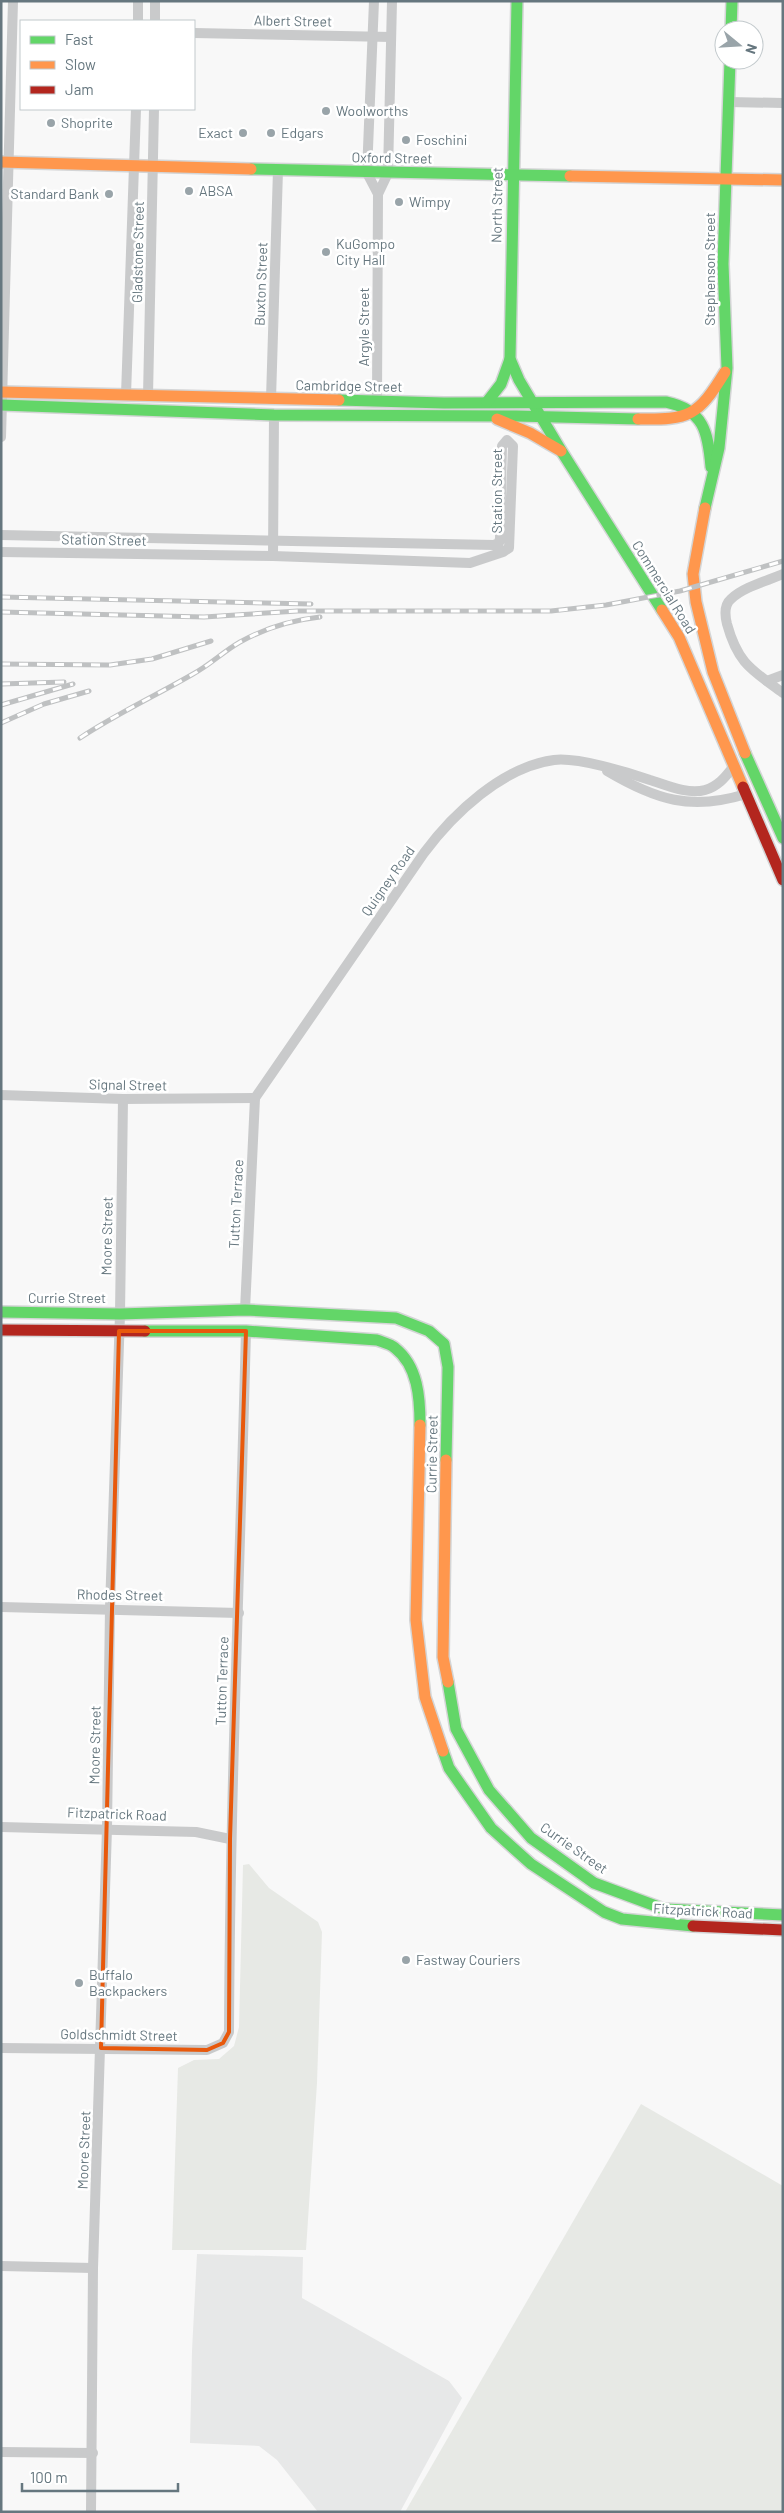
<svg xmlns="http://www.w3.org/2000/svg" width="784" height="2513" font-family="Barlow,sans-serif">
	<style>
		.built { fill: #e7e8e8 }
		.green { fill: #e7e9e5 }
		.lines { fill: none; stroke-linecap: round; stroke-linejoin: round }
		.fast-casing { stroke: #d4d5d6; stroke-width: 14 }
		.slow-casing { stroke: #d4d5d6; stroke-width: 14 }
		.jam-casing { stroke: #d4d5d6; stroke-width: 14 }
		.street { stroke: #c9cacb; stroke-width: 10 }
		.fast { stroke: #63d668; stroke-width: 11 }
		.slow { stroke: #ff974d; stroke-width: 11 }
		.jam { stroke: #b3261e; stroke-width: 11 }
		.rail-casing { stroke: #bfc1c2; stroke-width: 5 }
		.rail { stroke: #fff; stroke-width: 3; stroke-dasharray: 9; stroke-linecap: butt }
		.marked { fill: none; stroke: #e8590c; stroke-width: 4; stroke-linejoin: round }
		.poi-dot { fill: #99a4a9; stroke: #fff; stroke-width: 2 }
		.labels { text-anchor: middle; stroke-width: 5; stroke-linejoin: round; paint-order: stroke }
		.street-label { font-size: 14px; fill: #66777f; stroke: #fff }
		.poi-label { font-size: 14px; fill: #66777f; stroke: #fff; text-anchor: start }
	</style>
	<rect width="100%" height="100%" fill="#f8f8f8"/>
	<polygon class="built" points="197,2254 303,2257 302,2298 449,2381 462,2398 400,2512 318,2512 277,2460 259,2446 190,2443 192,2351"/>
	<g class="green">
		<polygon points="249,1864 269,1888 318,1922 322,1932 317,2083 306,2250 172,2250 178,2068 194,2060 219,2059 234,2046 239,2027 243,1865"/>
		<polygon points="641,2104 783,2186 783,2512 405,2512"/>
	</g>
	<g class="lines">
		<g class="fast-casing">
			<g id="fast">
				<polyline points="517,1 510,359 519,380 562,452 662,610"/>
				<polyline points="731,30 732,1"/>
				<polyline points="251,169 570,176"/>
				<path d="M339,400L444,403L666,402C704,410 708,432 711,467"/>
				<polyline points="487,402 501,384 510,359"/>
				<polyline points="1,405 274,415 516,416 638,419"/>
				<polyline points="705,508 719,448 727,368 723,264 730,60"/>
				<polyline points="745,753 783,838"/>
				<polyline points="1,1312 120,1314 245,1310 396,1318 429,1331 444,1344 448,1367 446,1460"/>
				<path d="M145,1331H246L377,1340C382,1342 391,1344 395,1348C418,1366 420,1398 420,1425"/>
				<polyline points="448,1682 456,1729 489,1790 531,1838 594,1883 664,1909 783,1915"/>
				<polyline points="443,1751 449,1768 491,1828 531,1864 604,1912 622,1919 693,1926"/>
			</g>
		</g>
		<g class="slow-casing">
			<g id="slow">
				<polyline points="1,162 251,169"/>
				<polyline points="570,176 783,180"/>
				<polyline points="1,392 339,400"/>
				<polyline points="497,419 530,433 561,451"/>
				<path d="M638,419C690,420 698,416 725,372"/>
				<polyline points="705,508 693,574 696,602 713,672 745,753"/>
				<polyline points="662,610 679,637 743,787"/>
				<polyline points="420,1425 416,1620 425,1697 443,1751"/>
				<polyline points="446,1460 443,1657 448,1682"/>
			</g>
		</g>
		<g class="jam-casing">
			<g id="jam">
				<polyline points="743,787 783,880"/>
				<polyline points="1,1330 145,1331"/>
				<polyline points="693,1926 783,1930"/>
			</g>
		</g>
		<g class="street">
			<polyline points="374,1 367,173 378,194"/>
			<polyline points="138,21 138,1"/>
			<polyline points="155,21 155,1"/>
			<polyline points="194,33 391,37"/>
			<polyline points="729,102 783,103"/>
			<polyline points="126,395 136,109"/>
			<polyline points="148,396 154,109"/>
			<polyline points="271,399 278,170"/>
			<polyline points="377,401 378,194 388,173 392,1"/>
			<polyline points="1,437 13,1"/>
			<polyline points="1,535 494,545 499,543 500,538 502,446 507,440 513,446 509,548 503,552 470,563 273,556 1,552"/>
			<polyline points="273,556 274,415"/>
			<path d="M783,574C767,581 743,587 731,599C724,605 725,616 727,624C738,664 752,670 783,693"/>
			<polyline points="767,681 783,675"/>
			<path d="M607,771C656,800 691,811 746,794"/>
			<polyline points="1,1095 123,1099 255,1098"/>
			<path d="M255,1098L424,853C453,814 502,767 554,760C577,757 627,772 650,780C666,785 688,795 705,790C719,786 726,776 734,766"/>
			<polyline points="245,1310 255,1098"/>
			<polyline points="1,1607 239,1613"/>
			<polyline points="1,1827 196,1832 230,1839"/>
			<path d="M1,2048L207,2050L223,2043L229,2032C230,1798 240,1565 246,1331"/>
			<polyline points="1,2266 93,2268"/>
			<polyline points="1,2452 93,2453"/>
			<polyline points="91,2512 93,2268 107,1828 110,1608 120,1314 123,1099"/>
		</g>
		<use href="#fast" class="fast"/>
		<use href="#slow" class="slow"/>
		<use href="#jam" class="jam"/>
		<g class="rail-casing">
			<g id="rail">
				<polyline points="1,597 311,604"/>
				<polyline points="1,612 204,617 298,611 551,611 606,605 680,591 783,561"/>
				<polyline points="1,664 110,665 152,659 211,641"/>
				<polyline points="1,684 64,682"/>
				<polyline points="1,705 73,684"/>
				<polyline points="1,723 44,704 89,691"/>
				<path d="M80,738C116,714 155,696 193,674C210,665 224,651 240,642C265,628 293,620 320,617"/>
			</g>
		</g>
		<use href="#rail" class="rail"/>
	</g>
	<path class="marked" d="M119,1331H246L230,1839L229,2032L223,2043L207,2050L101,2048Z"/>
	<g class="poi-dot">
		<circle cx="326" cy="111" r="5"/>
		<circle cx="51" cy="123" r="5"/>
		<circle cx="243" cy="133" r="5"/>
		<circle cx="271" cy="133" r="5"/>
		<circle cx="406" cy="140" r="5"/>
		<circle cx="189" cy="191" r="5"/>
		<circle cx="109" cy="194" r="5"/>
		<circle cx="399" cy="202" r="5"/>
		<circle cx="326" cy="252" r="5"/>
		<circle cx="406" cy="1960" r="5"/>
		<circle cx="79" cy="1983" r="5"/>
	</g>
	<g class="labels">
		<g class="street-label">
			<text transform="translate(293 21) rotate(1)" y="5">Albert Street</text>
			<text transform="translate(392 158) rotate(1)" y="5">Oxford Street</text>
			<text transform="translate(497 205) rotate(-89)" y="5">North Street</text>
			<text transform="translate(138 252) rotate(-89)" y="5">Gladstone Street</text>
			<text transform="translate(710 269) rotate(-90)" y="5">Stephenson Street</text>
			<text transform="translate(261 284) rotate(-88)" y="5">Buxton Street</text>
			<text transform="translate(364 327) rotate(-90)" y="5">Argyle Street</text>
			<text transform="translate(349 386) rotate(1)" y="5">Cambridge Street</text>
			<text transform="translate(497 491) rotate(-90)" y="5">Station Street</text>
			<text transform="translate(104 540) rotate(1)" y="5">Station Street</text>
			<text transform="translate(664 587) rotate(58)" y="5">Commercial Road</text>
			<text transform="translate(388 881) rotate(-55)" y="5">Quigney Road</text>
			<text transform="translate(128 1085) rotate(1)" y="5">Signal Street</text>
			<text transform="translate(236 1204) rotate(-87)" y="5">Tutton Terrace</text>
			<text transform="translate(107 1236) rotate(-89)" y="5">Moore Street</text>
			<text x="67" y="1303">Currie Street</text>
			<text transform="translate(432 1454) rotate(-89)" y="5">Currie Street</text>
			<text transform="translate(120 1595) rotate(1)" y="5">Rhodes Street</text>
			<text transform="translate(222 1681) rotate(-88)" y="5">Tutton Terrace</text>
			<text transform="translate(95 1745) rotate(-89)" y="5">Moore Street</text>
			<text transform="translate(117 1814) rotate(2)" y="5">Fitzpatrick Road</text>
			<text transform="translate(574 1848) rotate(35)" y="5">Currie Street</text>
			<text transform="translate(703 1911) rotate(3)" y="5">Fitzpatrick Road</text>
			<text transform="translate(119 2035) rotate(1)" y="5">Goldschmidt Street</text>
			<text transform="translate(84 2150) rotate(-88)" y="5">Moore Street</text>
		</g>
		<g class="poi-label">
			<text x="336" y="116">Woolworths</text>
			<text x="61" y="128">Shoprite</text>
			<text x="233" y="138" text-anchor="end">Exact</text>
			<text x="281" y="138">Edgars</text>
			<text x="416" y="145">Foschini</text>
			<text x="199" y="196">ABSA</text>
			<text x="99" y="199" text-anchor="end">Standard Bank</text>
			<text x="409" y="207">Wimpy</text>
			<text x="336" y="249">KuGompo<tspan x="336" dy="16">City Hall</tspan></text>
			<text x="416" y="1965">Fastway Couriers</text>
			<text x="89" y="1980">Buffalo<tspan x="89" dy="16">Backpackers</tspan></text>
		</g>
	</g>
	<rect width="784" height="2513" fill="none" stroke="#66777f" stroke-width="5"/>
	<rect x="20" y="20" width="175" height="90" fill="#ffffff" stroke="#c2c9cc"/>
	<rect x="30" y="36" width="25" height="8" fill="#63d668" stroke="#c2c9cc"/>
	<text x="65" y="45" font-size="15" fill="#66777f">Fast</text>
	<rect x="30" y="61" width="25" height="8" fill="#ff974d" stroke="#c2c9cc"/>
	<text x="65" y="70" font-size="15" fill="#66777f">Slow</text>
	<rect x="30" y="86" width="25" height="8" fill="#b3261e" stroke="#c2c9cc"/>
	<text x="65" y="95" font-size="15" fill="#66777f">Jam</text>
	<g transform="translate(739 45) rotate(108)"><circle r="24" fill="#ffffff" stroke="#c2c9cc"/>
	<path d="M0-4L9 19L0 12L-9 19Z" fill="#99a4a9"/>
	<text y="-8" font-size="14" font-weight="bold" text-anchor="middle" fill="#66777f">N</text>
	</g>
	<path d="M22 2483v8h156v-8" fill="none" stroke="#66777f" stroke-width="2.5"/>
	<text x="30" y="2483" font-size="15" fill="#66777f" stroke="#ffffff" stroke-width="4" paint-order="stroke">100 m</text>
</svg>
